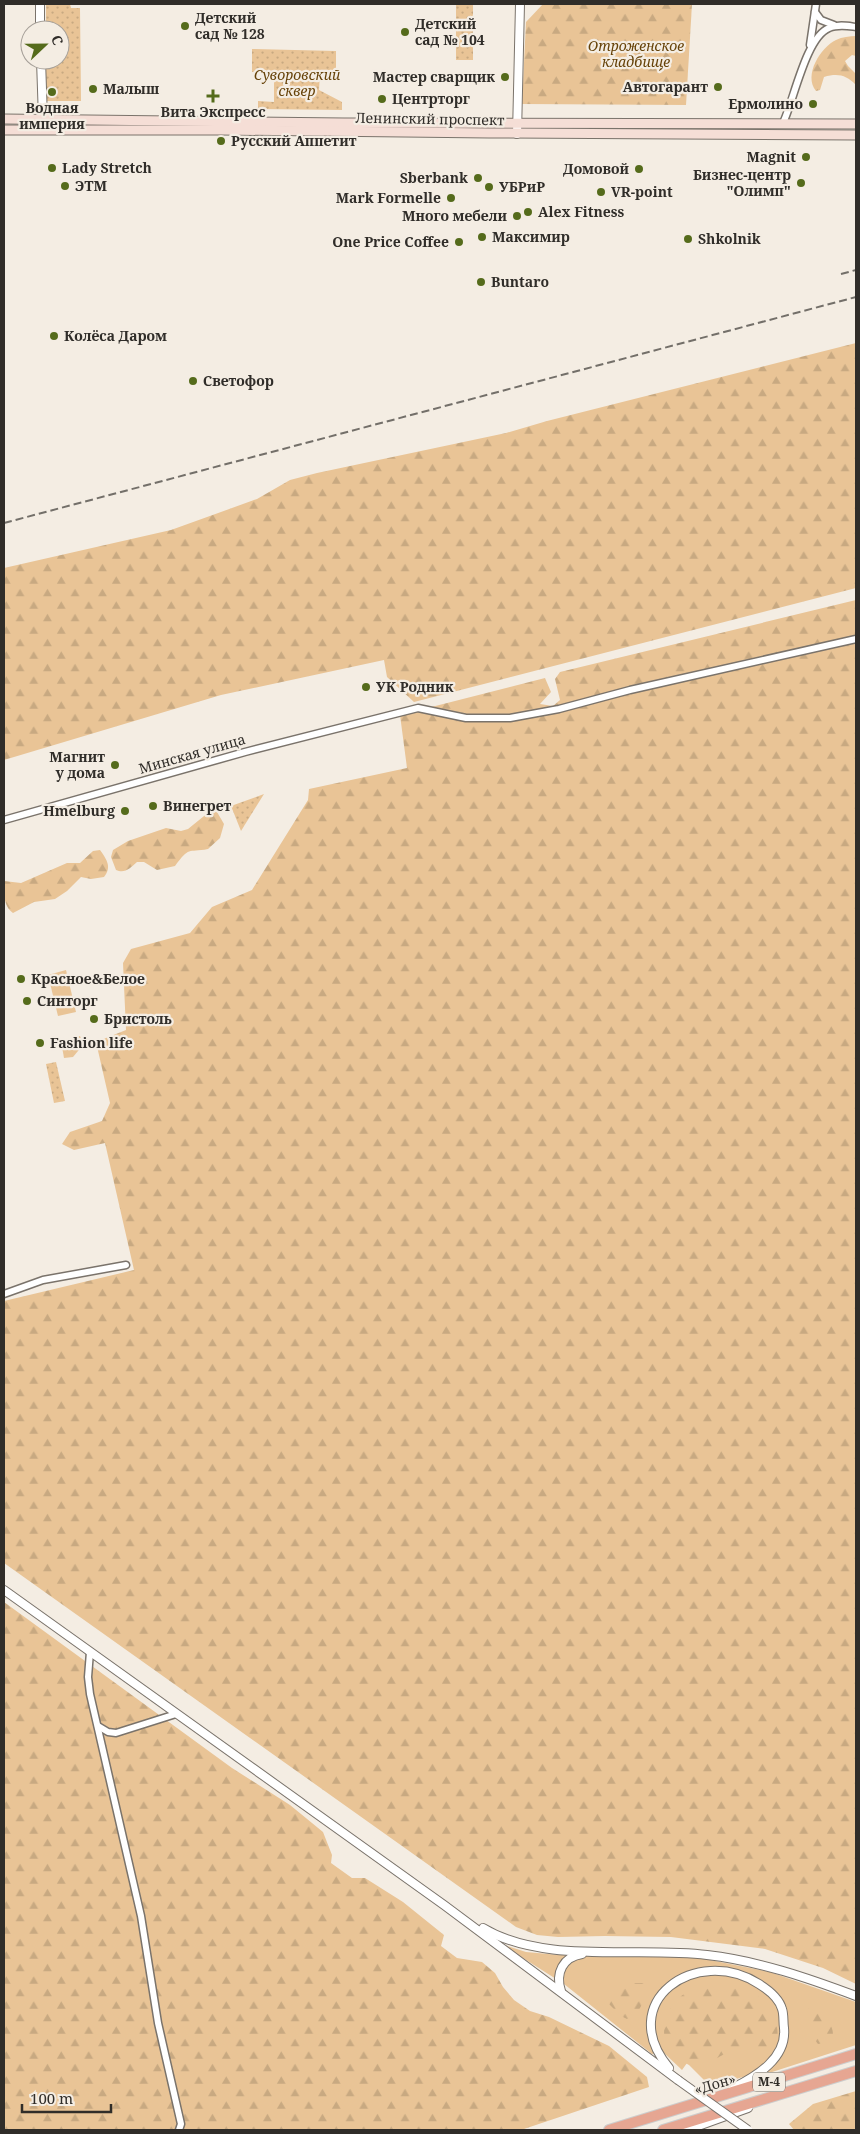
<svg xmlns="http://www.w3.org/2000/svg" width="860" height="2134" font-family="'Noto Serif',serif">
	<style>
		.grass { fill: #e9c496 }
		.forest { fill: url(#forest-firs) }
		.park { fill: url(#park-dots) }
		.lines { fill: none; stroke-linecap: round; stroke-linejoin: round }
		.minor-casing { stroke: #7a736b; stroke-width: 9 }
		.tertiary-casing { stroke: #7a736b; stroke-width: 10 }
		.secondary-casing { stroke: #7a736b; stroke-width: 11 }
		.trunk-casing { stroke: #cdcdcc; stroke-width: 12 }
		.minor { stroke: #fff; stroke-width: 6 }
		.tertiary { stroke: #fff; stroke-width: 8 }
		.secondary { stroke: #f5ded6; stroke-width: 9 }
		.trunk { stroke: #e6a692; stroke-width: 10 }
		.rail { stroke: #736f69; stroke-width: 2; stroke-dasharray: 8 4; stroke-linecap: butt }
		.tertiary-bridge-casing { stroke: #7a736b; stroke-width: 10; stroke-linecap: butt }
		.tertiary-bridge { stroke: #fff; stroke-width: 8 }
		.poi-dot { fill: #556b1b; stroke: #f4ede3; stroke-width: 2 }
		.labels { text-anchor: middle; stroke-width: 4.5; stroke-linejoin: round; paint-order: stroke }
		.shield { fill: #f4ede3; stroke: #6b6761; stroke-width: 1 }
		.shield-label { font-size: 12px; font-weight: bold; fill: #302d29 }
		.poi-label { font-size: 14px; font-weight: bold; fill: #302d29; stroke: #f4ede3; text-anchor: start }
		.park-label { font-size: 14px; font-style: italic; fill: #664208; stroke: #f4ede3 }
		.street-label { font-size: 14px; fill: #302d29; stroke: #f4ede3 }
	</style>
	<defs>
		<pattern id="forest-firs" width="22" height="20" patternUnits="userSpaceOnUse" patternTransform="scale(1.25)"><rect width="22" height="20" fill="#e9c496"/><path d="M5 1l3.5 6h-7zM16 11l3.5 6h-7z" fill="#c8a981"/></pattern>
		<pattern id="park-dots" width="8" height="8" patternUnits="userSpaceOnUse" patternTransform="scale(1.25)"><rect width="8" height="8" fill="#e9c496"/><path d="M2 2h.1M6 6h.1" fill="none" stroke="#c8a981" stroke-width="1.8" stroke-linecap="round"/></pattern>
	</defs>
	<rect width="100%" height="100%" fill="#f4ede3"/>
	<g class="grass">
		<polygon points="66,970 76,1012 58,1016 48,975"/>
		<polygon points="80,1036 83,1045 73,1057 64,1058 61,1041"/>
		<polygon points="501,1944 526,1952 559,1955 619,1957 675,1955 705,1959 770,1972 856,2002 856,2045 769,2073 746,2076 717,2085 711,2085 705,2081 687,2063 682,2070 663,2052 652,2054 564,1984"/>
	</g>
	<g class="forest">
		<polygon points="543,4 692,4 686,105 522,104 526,22"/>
		<path d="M856,36V56L852,55L845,61L848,66L856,74V85C846,75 838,73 824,77L820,90L816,91C803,75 821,47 836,40C842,37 850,36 856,36Z"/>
		<polygon points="856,343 856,588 414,702 387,677 384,660 221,695 4,760 4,568 171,530 257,499 290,480 317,473 506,433 547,421"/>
		<polygon points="856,600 856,1984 823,1968 765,1949 671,1937 605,1936 558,1937 537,1935 516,1927 4,1563 4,1301 134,1270 105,1143 74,1150 62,1144 70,1132 102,1121 110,1103 96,1042 126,1030 123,963 131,949 190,933 212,907 252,890 308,800 309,789 407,768 400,715 545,678 551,692 540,704 553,706 560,700 555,679 560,672"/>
		<path d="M209,812H217L224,824L220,838L208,849C187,853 190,846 175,866L157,870L144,862H137C130,868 125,874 116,870L111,857L113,850L128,841L166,828L181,831L188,829Z"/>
		<path d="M100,850C107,860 112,867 104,877L91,879L81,877L67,891L55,899L34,902L13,913C3,906 4,892 4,881L21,883L67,863H80L93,851Z"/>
		<polygon points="4,1602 232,1768 290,1805 323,1832 332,1855 331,1863 352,1878 365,1878 403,1902 444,1935 441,1946 457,1958 482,1962 495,1973 503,1987 514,2000 530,2011 549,2017 609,2046 647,2077 649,2087 521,2130 4,2130"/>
		<polygon points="635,1983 643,1983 646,1984 649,1992 636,2015 627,2019 621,2016 607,2002 610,1995"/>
		<path d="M707,1986C725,1986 744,1986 759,1997C777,2011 789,2048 761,2056C757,2054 752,2049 748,2048C722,2045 709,2077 680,2061C656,2047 662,2014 679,1998C686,1991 698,1988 707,1986Z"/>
		<path d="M809,2008L822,2011C831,2024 843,2041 818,2044C811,2036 800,2016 809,2008Z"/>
		<polygon points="856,2091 856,2130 794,2130 789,2124 813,2104"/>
	</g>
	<g class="park">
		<polygon points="46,4 70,4 71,8 80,8 81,101 46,101 46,60 60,60 60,30 46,30"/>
		<rect x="456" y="4" width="17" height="56"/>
		<polygon points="252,49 336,51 336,73 320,73 319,90 342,102 342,110 258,109 258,101 274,102 274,73 252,72"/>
		<polygon points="264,794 241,831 231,806"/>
		<polygon points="56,1062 65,1101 54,1103 46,1064"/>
	</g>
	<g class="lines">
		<g class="minor-casing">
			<g id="minor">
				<polyline points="815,12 821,20 834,25"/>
				<polyline points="810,45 816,4"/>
				<path d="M783,123C794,100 806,37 829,28C838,24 848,26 856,27"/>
				<polyline points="4,820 245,752 418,708 466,718 510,718 559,709 630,690 856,639"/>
				<polyline points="4,1294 43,1280 126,1265"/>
				<polyline points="90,1652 88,1677 90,1694 141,1916 158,2023 181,2124 179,2130"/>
				<polyline points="98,1726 108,1732 116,1733 176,1714"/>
			</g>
		</g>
		<g class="tertiary-casing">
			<g id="tertiary">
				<polyline points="40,4 40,30"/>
				<polyline points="41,60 43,119 46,130"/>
				<polyline points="517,134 520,4"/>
				<polyline points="4,1590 444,1905 678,2080"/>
				<path d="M483,1928C544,1965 639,1946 707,1955C759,1961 808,1978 856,1996"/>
				<path d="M561,1991C555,1973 563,1957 582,1954"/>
				<path d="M669,2068C614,2002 696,1944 759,1984C767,1989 779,1998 782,2009C784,2014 783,2022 784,2028C787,2058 757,2076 733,2088"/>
				<polyline points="687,2130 748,2108"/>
			</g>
		</g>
		<g class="secondary-casing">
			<g id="secondary">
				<polyline points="4,119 344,123 856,124"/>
				<polyline points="4,130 221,130 489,133 856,135"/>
			</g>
		</g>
		<g class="trunk-casing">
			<g id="trunk">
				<polyline points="609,2130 856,2054"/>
				<polyline points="663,2130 856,2071"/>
			</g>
		</g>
		<use href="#minor" class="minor"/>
		<use href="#tertiary" class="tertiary"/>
		<use href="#secondary" class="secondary"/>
		<use href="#trunk" class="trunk"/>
		<g class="rail">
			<polyline points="841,274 856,270"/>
			<polyline points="4,523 856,297"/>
		</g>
		<g class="tertiary-bridge-casing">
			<polyline id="tertiary-bridge" points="678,2080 748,2130"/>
		</g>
		<use href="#tertiary-bridge" class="tertiary-bridge"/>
	</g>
	<g class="poi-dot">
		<circle cx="185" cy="26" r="5"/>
		<circle cx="405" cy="32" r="5"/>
		<circle cx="505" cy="77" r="5"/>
		<circle cx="718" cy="87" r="5"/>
		<circle cx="93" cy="89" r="5"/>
		<circle cx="52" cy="92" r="5"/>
		<path d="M210.5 88.5h5v5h5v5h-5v5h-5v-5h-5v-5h5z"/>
		<circle cx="382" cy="99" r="5"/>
		<circle cx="813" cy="104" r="5"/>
		<circle cx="221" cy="141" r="5"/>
		<circle cx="806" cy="157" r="5"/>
		<circle cx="52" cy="168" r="5"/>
		<circle cx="639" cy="169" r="5"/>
		<circle cx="478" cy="178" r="5"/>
		<circle cx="801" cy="183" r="5"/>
		<circle cx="65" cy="186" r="5"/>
		<circle cx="489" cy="187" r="5"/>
		<circle cx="601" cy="192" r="5"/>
		<circle cx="451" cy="198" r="5"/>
		<circle cx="528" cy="212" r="5"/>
		<circle cx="517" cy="216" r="5"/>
		<circle cx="482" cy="237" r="5"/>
		<circle cx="688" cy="239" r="5"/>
		<circle cx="459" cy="242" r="5"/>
		<circle cx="481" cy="282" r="5"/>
		<circle cx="54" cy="336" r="5"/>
		<circle cx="193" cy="381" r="5"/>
		<circle cx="366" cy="687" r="5"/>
		<circle cx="115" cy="765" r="5"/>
		<circle cx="153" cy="806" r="5"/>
		<circle cx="125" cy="811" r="5"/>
		<circle cx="21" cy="979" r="5"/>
		<circle cx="27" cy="1001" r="5"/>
		<circle cx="94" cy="1019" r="5"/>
		<circle cx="40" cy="1043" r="5"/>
	</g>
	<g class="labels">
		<rect class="shield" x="753" y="2072.5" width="32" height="19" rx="4"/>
		<g class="shield-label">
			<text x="769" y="2086">М-4</text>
		</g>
		<g class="poi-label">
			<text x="195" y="23">Детский<tspan x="195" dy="16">сад № 128</tspan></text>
			<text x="415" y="29">Детский<tspan x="415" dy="16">сад № 104</tspan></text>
			<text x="495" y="82" text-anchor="end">Мастер сварщик</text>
			<text x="708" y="92" text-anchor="end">Автогарант</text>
			<text x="103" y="94">Малыш</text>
			<text x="392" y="104">Центрторг</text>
			<text x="803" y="109" text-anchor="end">Ермолино</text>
			<text x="52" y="113" text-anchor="middle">Водная<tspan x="52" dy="16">империя</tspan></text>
			<text x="213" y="117" text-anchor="middle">Вита Экспресс</text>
			<text x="231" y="146">Русский Аппетит</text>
			<text x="796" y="162" text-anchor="end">Magnit</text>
			<text x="62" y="173">Lady Stretch</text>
			<text x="629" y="174" text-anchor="end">Домовой</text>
			<text x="791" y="180" text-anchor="end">Бизнес-центр<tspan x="791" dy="16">"Олимп"</tspan></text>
			<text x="468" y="183" text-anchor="end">Sberbank</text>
			<text x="75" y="191">ЭТМ</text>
			<text x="499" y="192">УБРиР</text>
			<text x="611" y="197">VR-point</text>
			<text x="441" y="203" text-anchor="end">Mark Formelle</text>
			<text x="538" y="217">Alex Fitness</text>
			<text x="507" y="221" text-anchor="end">Много мебели</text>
			<text x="492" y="242">Максимир</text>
			<text x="698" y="244">Shkolnik</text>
			<text x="449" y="247" text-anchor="end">One Price Coffee</text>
			<text x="491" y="287">Buntaro</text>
			<text x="64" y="341">Колёса Даром</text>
			<text x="203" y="386">Светофор</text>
			<text x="376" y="692">УК Родник</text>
			<text x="105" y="762" text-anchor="end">Магнит<tspan x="105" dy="16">у дома</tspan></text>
			<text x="163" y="811">Винегрет</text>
			<text x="115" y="816" text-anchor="end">Hmelburg</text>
			<text x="31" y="984">Красное&amp;Белое</text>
			<text x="37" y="1006">Синторг</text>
			<text x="104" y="1024">Бристоль</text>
			<text x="50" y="1048">Fashion life</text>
		</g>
		<g class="park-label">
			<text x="636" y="51">Отроженское<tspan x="636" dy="16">кладбище</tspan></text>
			<text x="297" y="80">Суворовский<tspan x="297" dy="16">сквер</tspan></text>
		</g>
		<g class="street-label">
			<text transform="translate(430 119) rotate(1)" y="5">Ленинский проспект</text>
			<text transform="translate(192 754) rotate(-16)" y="5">Минская улица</text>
			<text transform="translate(715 2084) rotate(-16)" y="5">«Дон»</text>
		</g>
	</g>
	<rect width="860" height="2134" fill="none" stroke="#302d29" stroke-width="10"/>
	<g transform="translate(45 45) rotate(68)"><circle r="24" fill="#f4ede3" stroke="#a6a099"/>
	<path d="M0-4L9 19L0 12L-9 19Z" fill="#556b1b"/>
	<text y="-8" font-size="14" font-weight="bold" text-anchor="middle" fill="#302d29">С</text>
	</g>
	<path d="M22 2104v8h89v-8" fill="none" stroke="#302d29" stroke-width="2.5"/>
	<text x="30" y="2104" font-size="15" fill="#302d29" stroke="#f4ede3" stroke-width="4" paint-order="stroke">100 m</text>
</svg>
